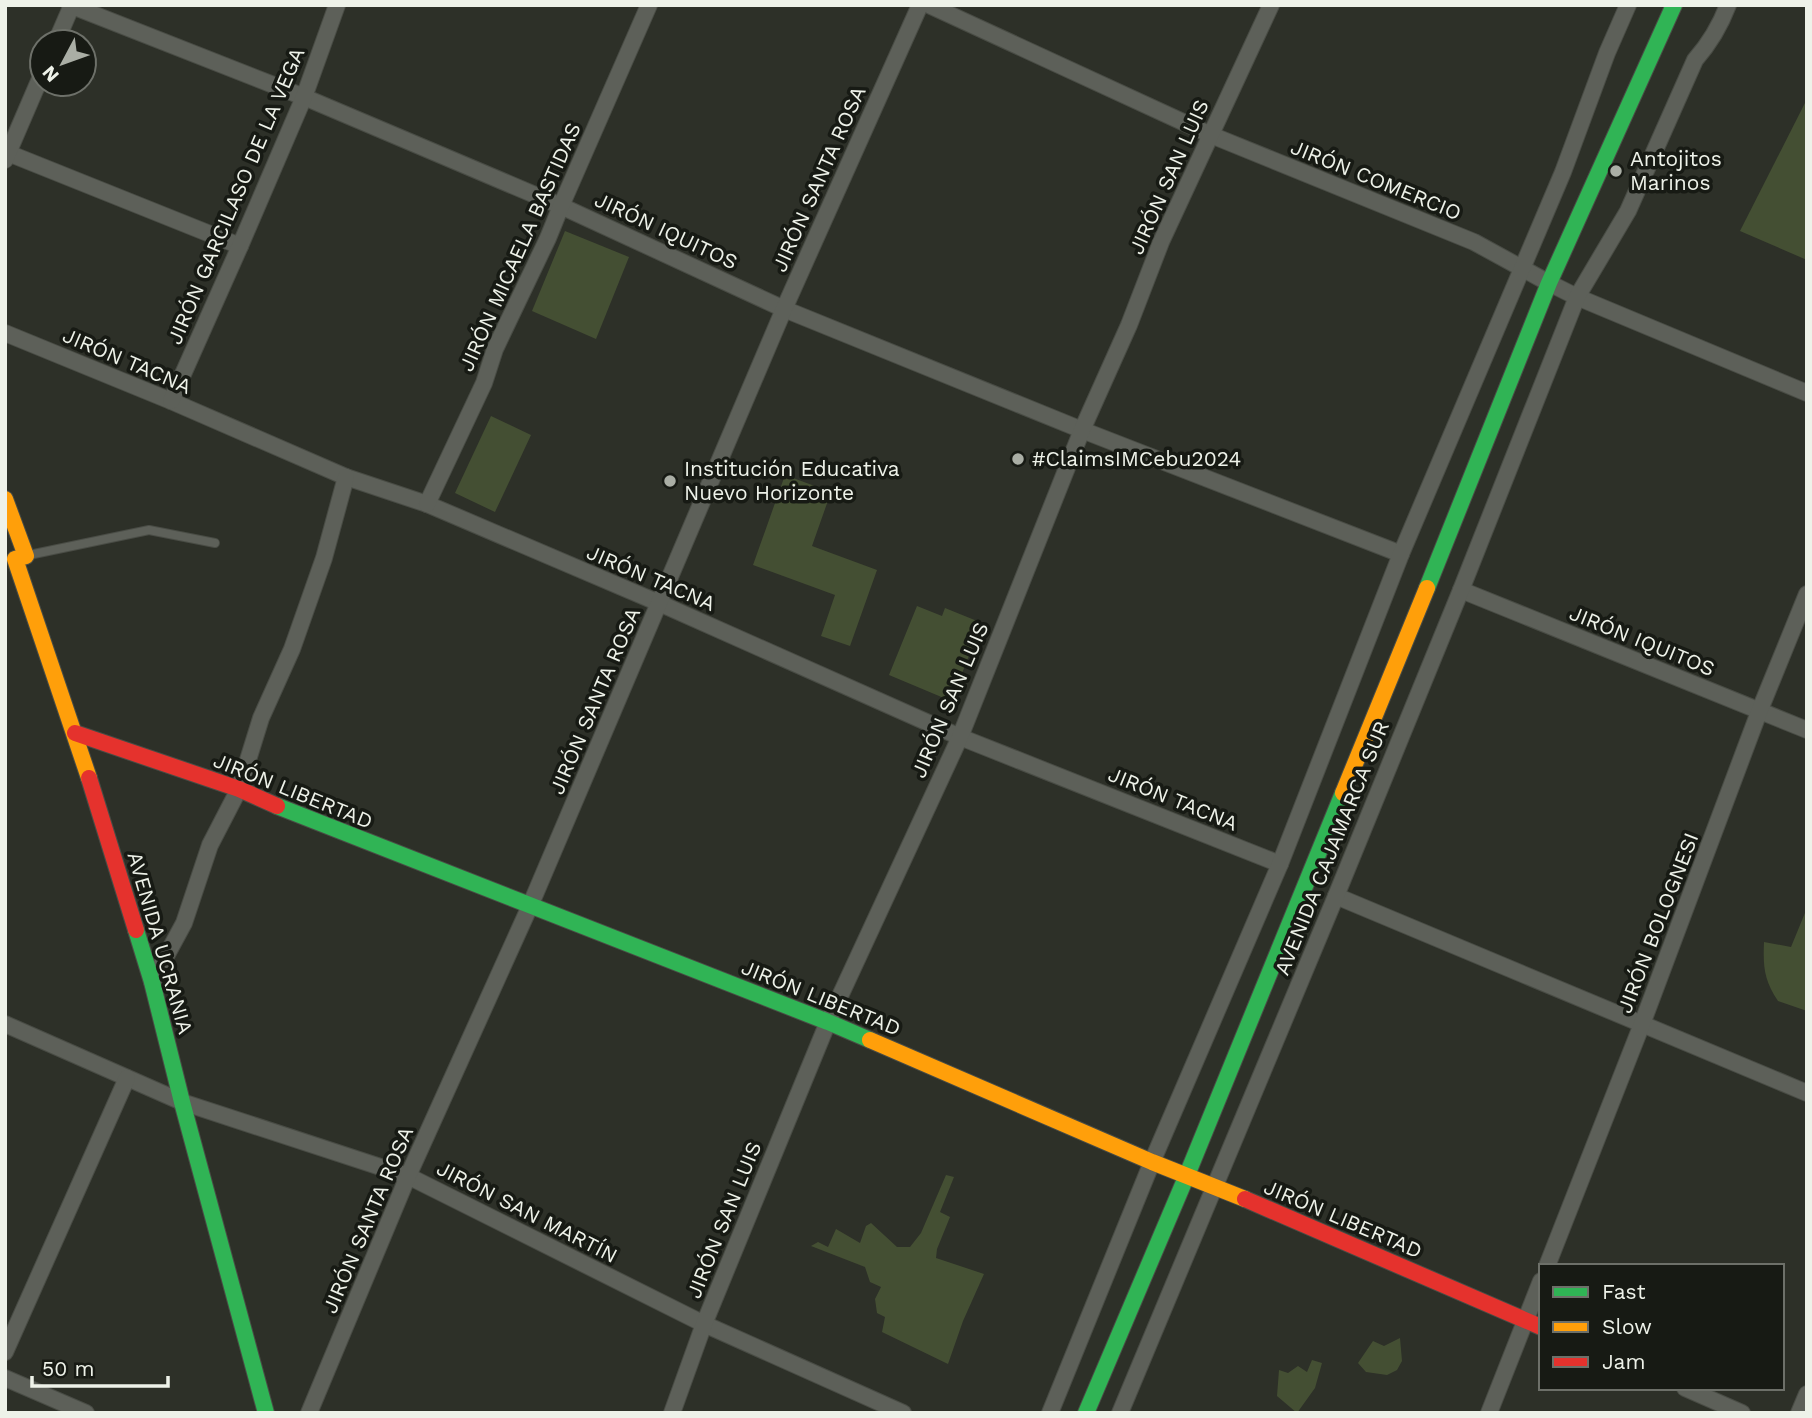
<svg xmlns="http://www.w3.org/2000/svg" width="1812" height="1418" font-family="'Work Sans',sans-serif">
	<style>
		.green { fill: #444f33 }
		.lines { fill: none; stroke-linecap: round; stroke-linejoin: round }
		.lane-casing { stroke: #494c45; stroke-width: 10 }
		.street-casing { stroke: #494c45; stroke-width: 18 }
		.fast-casing { stroke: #494c45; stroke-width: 18 }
		.slow-casing { stroke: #494c45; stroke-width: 18 }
		.jam-casing { stroke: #494c45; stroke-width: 18 }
		.lane { stroke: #5d6059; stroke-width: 8 }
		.street { stroke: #5d6059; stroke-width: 16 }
		.fast { stroke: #30b455; stroke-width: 16 }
		.slow { stroke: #ff9f0a; stroke-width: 16 }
		.jam { stroke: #e5322d; stroke-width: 16 }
		.poi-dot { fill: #aaaea5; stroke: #171a14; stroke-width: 2.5 }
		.labels { text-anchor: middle; stroke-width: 7; stroke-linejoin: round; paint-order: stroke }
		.poi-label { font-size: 21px; fill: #eef2e9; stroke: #171a14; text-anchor: start }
		.street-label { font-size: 21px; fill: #eef2e9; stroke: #171a14 }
	</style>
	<rect width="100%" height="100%" fill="#2d3028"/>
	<g class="green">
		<polygon points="1807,99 1807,260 1740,231"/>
		<polygon points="565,231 629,257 596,339 532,311"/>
		<polygon points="491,416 531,435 495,512 455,493"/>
		<polygon points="785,475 831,492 812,546 877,570 850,646 821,636 835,595 753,565"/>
		<polygon points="917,606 942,616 945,608 982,623 951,701 889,675"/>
		<path d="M1807,908V1011L1778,1001C1764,980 1763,967 1764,942L1791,947Z"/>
		<polygon points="946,1175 954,1177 940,1212 950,1217 937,1249 936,1258 984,1274 963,1321 948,1364 882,1332 885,1317 877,1313 875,1299 881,1287 870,1282 865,1267 811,1246 818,1242 828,1247 836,1229 860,1243 866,1226 871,1223 897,1247 910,1247 921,1233"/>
		<polygon points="1400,1338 1402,1361 1397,1370 1387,1375 1366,1372 1358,1363 1373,1341 1384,1346"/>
		<polygon points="1312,1360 1322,1363 1315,1388 1297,1413 1277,1396 1279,1370 1288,1373 1298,1366 1307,1372"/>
	</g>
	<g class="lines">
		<g class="lane-casing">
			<polyline id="lane" points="29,555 149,530 215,543"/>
		</g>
		<g class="street-casing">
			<g id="street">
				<polyline points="70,5 304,97 561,206 784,309 1082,430 1401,554"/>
				<polyline points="929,5 1211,135 1474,242 1549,283 1577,297 1807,393"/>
				<polyline points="56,42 72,5"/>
				<polyline points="8,153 240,246"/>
				<polyline points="5,160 42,74"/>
				<polyline points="5,333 171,401 346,477 427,504 659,603 960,737 1280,864"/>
				<polyline points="171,401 240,246 304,97 337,5"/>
				<polyline points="427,504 484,383 495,349 548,238 561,206 649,5"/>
				<polyline points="1461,590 1807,730"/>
				<polyline points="1336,896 1807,1093"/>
				<polyline points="152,982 184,923 210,845 239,789 261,718 292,649 324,558 346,477"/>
				<polyline points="5,1024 182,1102 408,1176 704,1324 903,1413"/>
				<polyline points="1547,1266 1642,1024 1759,712 1807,594"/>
				<polyline points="5,1352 127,1078"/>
				<polyline points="5,1378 86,1413"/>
				<polyline points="1685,1388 1742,1413"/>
				<polyline points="309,1413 408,1176 530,906 784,309 920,5"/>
				<polyline points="672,1413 704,1324 828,1022 960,737 1082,430 1129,325 1161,242 1271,5"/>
				<polyline points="1050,1413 1152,1162 1280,864 1401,554 1563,172 1607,53 1628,5"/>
				<path d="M1120,1413L1336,896L1461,590L1577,297L1628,211L1695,60C1710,43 1720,26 1728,5"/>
				<polyline points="1489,1413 1541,1281"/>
				<polyline points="1799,1413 1807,1394"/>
			</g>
		</g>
		<g class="fast-casing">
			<g id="fast">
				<polyline points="1427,588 1549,283 1674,5"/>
				<polyline points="277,806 828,1022 870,1040"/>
				<polyline points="136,930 152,982 182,1102 266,1413"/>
				<polyline points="1086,1413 1187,1175 1343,793"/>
			</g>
		</g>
		<g class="slow-casing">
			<g id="slow">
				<polyline points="5,499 26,556 15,559 89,778"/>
				<polyline points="1343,793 1427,588"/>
				<polyline points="870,1040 1152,1162 1245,1199"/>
			</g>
		</g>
		<g class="jam-casing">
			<g id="jam">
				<polyline points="75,733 239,789 277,806"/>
				<polyline points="89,778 136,930"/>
				<polyline points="1245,1199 1541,1327"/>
			</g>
		</g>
		<use href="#lane" class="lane"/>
		<use href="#street" class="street"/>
		<use href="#fast" class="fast"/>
		<use href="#slow" class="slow"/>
		<use href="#jam" class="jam"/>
	</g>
	<g class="poi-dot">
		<circle cx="1616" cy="171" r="7"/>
		<circle cx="1018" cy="459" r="7"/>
		<circle cx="670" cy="481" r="7"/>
	</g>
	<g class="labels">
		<g class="poi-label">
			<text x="1630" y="166">Antojitos<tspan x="1630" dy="24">Marinos</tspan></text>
			<text x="1032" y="466">#ClaimsIMCebu2024</text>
			<text x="684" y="476">Institución Educativa<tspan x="684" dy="24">Nuevo Horizonte</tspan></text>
		</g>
		<g class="street-label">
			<text transform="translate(1169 177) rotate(-66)" y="7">JIRÓN SAN LUIS</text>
			<text transform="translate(819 179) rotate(-66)" y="7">JIRÓN SANTA ROSA</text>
			<text transform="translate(1376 180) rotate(22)" y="7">JIRÓN COMERCIO</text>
			<text transform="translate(236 196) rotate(-67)" y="7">JIRÓN GARCILASO DE LA VEGA</text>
			<text transform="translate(666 231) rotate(25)" y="7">JIRÓN IQUITOS</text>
			<text transform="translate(520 247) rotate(-66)" y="7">JIRÓN MICAELA BASTIDAS</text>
			<text transform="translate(127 361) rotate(23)" y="7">JIRÓN TACNA</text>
			<text transform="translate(651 578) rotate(23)" y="7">JIRÓN TACNA</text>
			<text transform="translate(1642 641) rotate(22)" y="7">JIRÓN IQUITOS</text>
			<text transform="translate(950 700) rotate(-67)" y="7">JIRÓN SAN LUIS</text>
			<text transform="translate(595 701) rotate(-67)" y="7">JIRÓN SANTA ROSA</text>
			<text transform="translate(293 791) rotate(22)" y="7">JIRÓN LIBERTAD</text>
			<text transform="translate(1173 799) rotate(22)" y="7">JIRÓN TACNA</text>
			<text transform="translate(1332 848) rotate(-68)" y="7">AVENIDA CAJAMARCA SUR</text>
			<text transform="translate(1658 923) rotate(-69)" y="7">JIRÓN BOLOGNESI</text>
			<text transform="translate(160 943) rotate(74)" y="7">AVENIDA UCRANIA</text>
			<text transform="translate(821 998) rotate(22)" y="7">JIRÓN LIBERTAD</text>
			<text transform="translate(527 1212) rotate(27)" y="7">JIRÓN SAN MARTÍN</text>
			<text transform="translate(1343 1219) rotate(23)" y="7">JIRÓN LIBERTAD</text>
			<text transform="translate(368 1220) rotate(-67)" y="7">JIRÓN SANTA ROSA</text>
			<text transform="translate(724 1220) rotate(-68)" y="7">JIRÓN SAN LUIS</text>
		</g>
	</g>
	<rect width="1812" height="1418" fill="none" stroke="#eef2e9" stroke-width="14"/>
	<rect x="1539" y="1264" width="245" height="126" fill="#171a14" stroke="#6d7069" stroke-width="2"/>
	<rect x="1553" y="1287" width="35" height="10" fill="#30b455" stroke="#6d7069" stroke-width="2"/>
	<text x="1602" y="1299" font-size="21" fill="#eef2e9">Fast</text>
	<rect x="1553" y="1322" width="35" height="10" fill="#ff9f0a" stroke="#6d7069" stroke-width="2"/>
	<text x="1602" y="1334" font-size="21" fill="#eef2e9">Slow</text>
	<rect x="1553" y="1357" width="35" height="10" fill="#e5322d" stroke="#6d7069" stroke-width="2"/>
	<text x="1602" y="1369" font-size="21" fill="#eef2e9">Jam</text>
	<g transform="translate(63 63) rotate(229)"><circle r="33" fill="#171a14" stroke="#6d7069" stroke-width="2"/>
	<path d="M0-5L12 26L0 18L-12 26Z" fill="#aaaea5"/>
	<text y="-10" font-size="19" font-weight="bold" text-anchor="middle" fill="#eef2e9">N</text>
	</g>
	<path d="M32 1376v10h136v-10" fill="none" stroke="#eef2e9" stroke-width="3.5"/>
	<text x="42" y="1376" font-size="21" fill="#eef2e9" stroke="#171a14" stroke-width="5" paint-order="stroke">50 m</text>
</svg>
